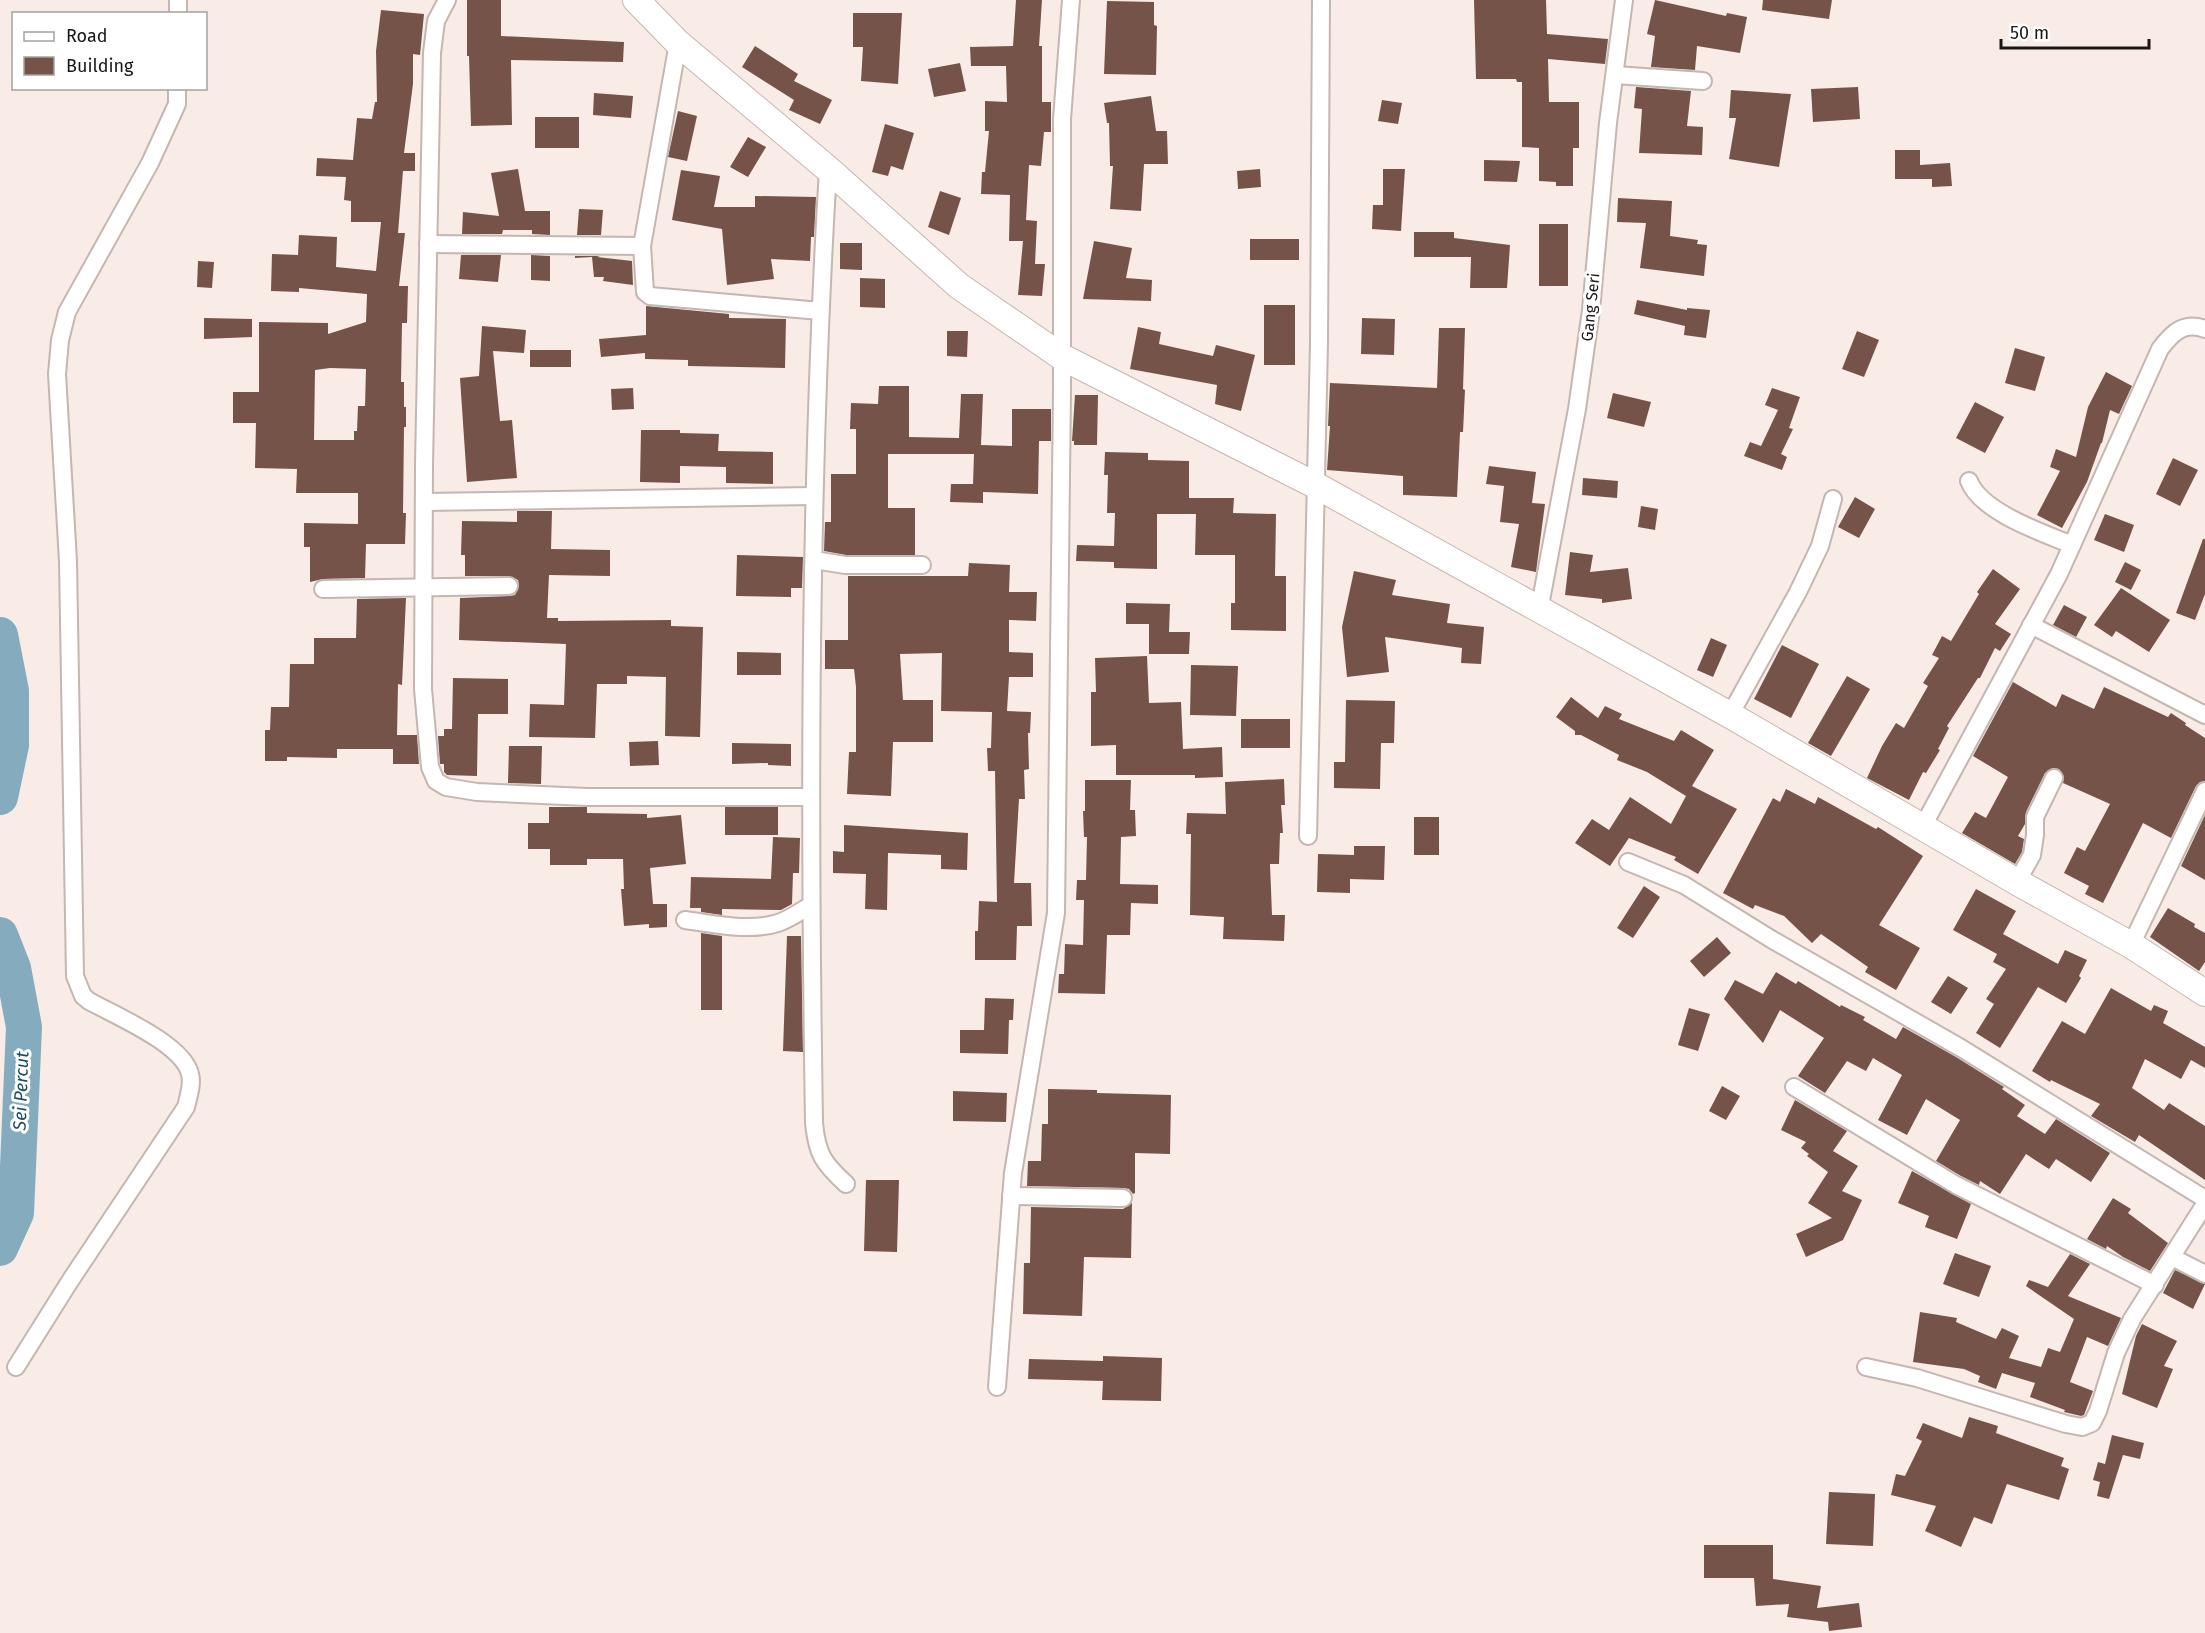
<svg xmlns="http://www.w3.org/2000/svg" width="2205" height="1633" font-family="'Fira Sans',sans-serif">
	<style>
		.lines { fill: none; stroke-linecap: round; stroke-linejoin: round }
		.river { stroke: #84acbe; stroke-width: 36 }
		.building { fill: #765348; fill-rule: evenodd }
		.minor-casing { stroke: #c4b6b1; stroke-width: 20 }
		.primary-casing { stroke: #c4b6b1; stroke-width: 28 }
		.minor { stroke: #fff; stroke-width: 16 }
		.primary { stroke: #fff; stroke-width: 26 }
		.labels { text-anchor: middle; stroke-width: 6; stroke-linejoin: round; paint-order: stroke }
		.street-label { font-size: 16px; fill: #1a1614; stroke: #fff }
		.water-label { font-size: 18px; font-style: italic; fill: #184c61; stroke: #fff }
	</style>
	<rect width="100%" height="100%" fill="#f9ebe6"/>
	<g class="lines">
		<g class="river">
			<polyline points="0,635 11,691 11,745 0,797"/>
			<polyline points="0,935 13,968 24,1027 16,1213 0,1248"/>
		</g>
	</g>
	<g class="building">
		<polygon points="467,0 501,0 501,36 624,42 623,62 511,60 512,125 471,126 469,56 467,56"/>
		<polygon points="1016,0 1042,0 1039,46 1042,46 1042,102 1051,102 1051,132 1044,132 1041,166 1029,165 1026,220 1037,221 1035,264 1045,264 1042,296 1018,295 1023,241 1009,241 1010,195 981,194 982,172 985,172 989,131 985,131 985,101 1007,102 1006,66 971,66 970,47 1013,46"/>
		<polygon points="1474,0 1546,0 1547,34 1608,39 1605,64 1548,59 1549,102 1579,102 1579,148 1573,148 1573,186 1556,186 1556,182 1539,181 1539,148 1522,147 1522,82 1517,82 1516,79 1476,79"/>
		<polygon points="1655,0 1726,16 1727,13 1747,17 1740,53 1697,46 1695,70 1651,67 1655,36 1647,34"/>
		<polygon points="1763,0 1832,0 1829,19 1762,10"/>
		<polygon points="1107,1 1154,2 1154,25 1157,26 1156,75 1104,74"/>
		<path d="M381,10L424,14L420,55L413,54V84L404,153H415V171H403L398,233H405L399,286H408L407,323H402L401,382H404V407H406V427H404L403,513H406L405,544H366L365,578L323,579L310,582V547H304V523L358,524V493H296L297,469L255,468L256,423H233V392H259V322L328,323V334L366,322L367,294L299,288V292L271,291L272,254L298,255L299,235L337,237L336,267L376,271L381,222H351V201L344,200L346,177L316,176L317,158L353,160L357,118L372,119L375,102H377L376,51ZM330,368L366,369L365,406H358L357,431H354V440H314L315,370Z"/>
		<polygon points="853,13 902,13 898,84 861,81 863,47 853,47"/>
		<polygon points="755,46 798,74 794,81 832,100 820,124 789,110 794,100 742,67"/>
		<polygon points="960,63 966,91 934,97 928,69"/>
		<polygon points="1636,87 1691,91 1687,126 1703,127 1702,155 1639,153 1642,109 1634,108"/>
		<polygon points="1858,87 1860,119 1813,122 1811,89"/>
		<polygon points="1731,90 1791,94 1779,167 1729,159 1736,118 1729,118"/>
		<polygon points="594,93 633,96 631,118 593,115"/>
		<polygon points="1151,96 1156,131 1167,131 1168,164 1144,164 1141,211 1110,209 1113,166 1110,166 1109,123 1107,123 1104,103"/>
		<polygon points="1382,100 1402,103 1398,124 1378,121"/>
		<polygon points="678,111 697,116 687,161 668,157"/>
		<rect x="535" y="117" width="44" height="31"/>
		<polygon points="885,124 914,133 903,170 891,166 888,176 872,172"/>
		<polygon points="748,137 766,147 748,177 730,167"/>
		<polygon points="1895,150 1920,150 1920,165 1950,163 1952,186 1932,187 1932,179 1895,179"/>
		<polygon points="1484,160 1520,161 1517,182 1484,181"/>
		<polygon points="518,169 525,211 550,211 550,235 532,234 532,230 503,230 502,234 462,234 463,212 499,216 491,173"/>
		<polygon points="1260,169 1261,187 1238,189 1237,171"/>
		<polygon points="1383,169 1405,169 1401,231 1372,229 1373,205 1383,205"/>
		<polygon points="681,170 720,176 714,207 755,207 755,196 816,197 814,237 811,237 810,261 771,259 774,279 727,285 722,229 672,220"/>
		<polygon points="940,191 961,198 949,235 928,227"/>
		<polygon points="1618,198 1672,201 1670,236 1698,240 1697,244 1707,245 1704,276 1640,268 1646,223 1617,222"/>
		<polygon points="579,209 603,210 601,235 577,235"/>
		<rect x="1539" y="224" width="29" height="62"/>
		<polygon points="1414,232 1454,232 1454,238 1510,245 1507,288 1470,288 1471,257 1414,257"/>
		<rect x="1250" y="239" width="49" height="21"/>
		<polygon points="1094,241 1132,248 1126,278 1152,280 1151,301 1083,299"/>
		<polygon points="840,243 862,243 862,270 840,269"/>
		<polygon points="461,255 501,255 498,282 459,279"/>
		<polygon points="531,255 550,256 550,281 531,280"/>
		<polygon points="575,256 600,256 597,257 632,261 633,285 603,281 604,277 594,277 592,257 575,258"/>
		<polygon points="198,261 214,262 212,288 197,287"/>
		<polygon points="860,278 885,279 885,308 860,307"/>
		<polygon points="1637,300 1687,310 1687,308 1710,310 1706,338 1684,335 1685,326 1634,314"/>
		<rect x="1264" y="305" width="31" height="60"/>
		<polygon points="646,306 729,314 729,318 786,319 785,368 688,366 688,360 645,359 645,353 601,357 599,339 646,335"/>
		<polygon points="204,318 252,319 252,337 204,339"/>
		<polygon points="1362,318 1395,319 1394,355 1361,354"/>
		<polygon points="482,326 526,330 524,353 493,351 500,421 512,420 517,478 467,482 460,378 479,376"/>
		<polygon points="1138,327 1161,332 1159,344 1213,356 1216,345 1255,355 1241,411 1215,404 1217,385 1130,369"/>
		<polygon points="1439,328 1465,328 1463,389 1465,390 1463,432 1460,432 1457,497 1403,495 1403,476 1327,470 1330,426 1328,426 1330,383 1437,388"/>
		<polygon points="947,331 968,331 967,357 947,356"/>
		<polygon points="1857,331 1879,340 1864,377 1842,369"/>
		<polygon points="2015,348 2045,357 2035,391 2005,383"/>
		<rect x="530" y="350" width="41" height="17"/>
		<polygon points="2106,372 2132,386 2119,414 2110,410 2102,443 2101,443 2087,482 2062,528 2037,515 2060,471 2050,467 2056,449 2076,457 2088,407"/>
		<polygon points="879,386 909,386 909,437 959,438 961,394 983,394 981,445 1012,446 1012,409 1051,409 1051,441 1039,441 1038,494 983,492 983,503 950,502 951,484 973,484 974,454 888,454 888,508 915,508 915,555 846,555 824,551 825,522 831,522 831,474 856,474 856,429 850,429 851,403 878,404"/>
		<polygon points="633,388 634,409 612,410 611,389"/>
		<polygon points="1772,388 1800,397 1789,428 1793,429 1781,454 1787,457 1782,470 1744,456 1750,442 1761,446 1778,410 1765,405"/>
		<polygon points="1613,393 1651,402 1644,427 1607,418"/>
		<polygon points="1075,395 1098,395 1097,445 1074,445 1074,441 1072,441"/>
		<polygon points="1975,402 2004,417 1985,453 1956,438"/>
		<polygon points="641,430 680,430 680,433 719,434 718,451 773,452 773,484 726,483 726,467 680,466 680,483 640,482"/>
		<polygon points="1105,452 1148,453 1148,460 1189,461 1189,498 1234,498 1233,513 1276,514 1275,576 1286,576 1286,631 1231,630 1231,603 1235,603 1235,555 1195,555 1196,514 1157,514 1157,569 1114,568 1114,562 1076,561 1077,545 1114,546 1115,513 1107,513 1108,475 1104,475"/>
		<polygon points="2173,458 2198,470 2180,506 2156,494"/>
		<polygon points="1489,466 1536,472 1532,503 1545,504 1536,572 1511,567 1519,524 1500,522 1504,486 1486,484"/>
		<polygon points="1583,478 1618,481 1617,498 1582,495"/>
		<polygon points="1855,497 1875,509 1859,538 1838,527"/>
		<polygon points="1641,506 1658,509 1655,530 1638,527"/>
		<polygon points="517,511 552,511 551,549 610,550 610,576 549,575 547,618 558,618 558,621 671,620 671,626 703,627 700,737 665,736 666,677 627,676 627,684 597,684 595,738 529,737 530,704 564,705 566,644 459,640 460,598 510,596 515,595 519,586 518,580 509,576 465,576 465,555 461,555 462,521 517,522"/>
		<polygon points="2105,514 2134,525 2124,552 2094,540"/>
		<polygon points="2203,539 2205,539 2205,594 2195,620 2176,613"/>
		<polygon points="1570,552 1593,555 1590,572 1628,568 1632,599 1602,603 1602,599 1565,595"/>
		<polygon points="737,555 803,557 802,588 791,588 791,597 736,596"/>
		<polygon points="2125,562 2141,570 2131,590 2115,582"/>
		<polygon points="969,563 1010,565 1009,592 1037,592 1036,621 1009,620 1009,652 1033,653 1033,677 1009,677 1007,711 1031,712 1030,733 1028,733 1029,769 1024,770 1025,799 1019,799 1014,883 1031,883 1032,926 1017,926 1016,960 975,960 975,931 978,931 979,901 997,902 995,771 988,771 987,748 991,748 992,712 941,711 942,653 900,654 903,700 933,700 933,742 893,742 891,796 847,794 849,752 856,752 856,687 854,669 825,669 825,640 848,640 848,576 968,576"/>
		<polygon points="1993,569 2020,589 1995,624 2011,634 2000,651 1995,648 1980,678 1978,678 1947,726 1949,728 1938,749 1940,750 1926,773 1923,772 1909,800 1867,778 1882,746 1896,723 1904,728 1928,686 1923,683 1939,658 1932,655 1942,636 1951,641 1979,594 1977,592"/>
		<polygon points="1354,571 1396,580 1392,595 1450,604 1447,623 1484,627 1481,664 1461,663 1462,648 1385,637 1389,672 1347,677 1342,627"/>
		<polygon points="2121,588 2170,620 2149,652 2116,631 2112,637 2094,625"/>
		<polygon points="406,598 402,685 398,684 397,735 417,735 419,764 393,764 393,749 337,749 337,758 287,757 287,761 265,761 265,730 270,730 271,707 289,707 290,664 314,664 314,638 356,638 357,599"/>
		<polygon points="1126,603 1170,604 1169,632 1190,632 1189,654 1149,654 1149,624 1126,624"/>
		<polygon points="2064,605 2087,617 2076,637 2053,625"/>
		<polygon points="1711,638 1727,645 1713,677 1697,670"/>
		<polygon points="1782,645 1819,664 1791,718 1754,699"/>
		<polygon points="737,652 781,653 781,675 737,675"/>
		<polygon points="1147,656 1149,703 1181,702 1183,749 1222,747 1223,777 1195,778 1195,775 1116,775 1116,745 1091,746 1091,692 1096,692 1095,658"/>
		<polygon points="1191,665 1238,666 1236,716 1190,715"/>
		<polygon points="1847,676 1870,689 1831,756 1808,743"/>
		<polygon points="453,678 508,679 508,714 478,714 477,776 447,775 444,772 444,764 440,764 438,736 444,736 444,729 452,729"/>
		<polygon points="2013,682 2056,707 2062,694 2094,709 2104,687 2168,717 2171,713 2186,723 2185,725 2205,738 2205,781 2200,782 2196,786 2171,838 2143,823 2103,903 2085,894 2089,886 2064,873 2077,847 2085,851 2110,804 2063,783 2064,777 2059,769 2053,768 2045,773 2026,812 2025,824 2018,836 2024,839 2022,852 2015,864 1962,833 1975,812 1986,818 2008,777 1973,756"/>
		<polygon points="1571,697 1598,718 1605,706 1622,714 1619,719 1674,741 1681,730 1714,750 1692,786 1737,809 1698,874 1674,860 1676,857 1629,838 1610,866 1575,843 1592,819 1609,830 1630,797 1671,824 1686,796 1647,772 1617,760 1619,755 1581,735 1575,735 1575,731 1556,717"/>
		<polygon points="1346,700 1395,701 1394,743 1381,743 1380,789 1334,788 1334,762 1345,762"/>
		<rect x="1241" y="719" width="49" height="29"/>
		<polygon points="658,741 659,765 630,766 629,742"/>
		<polygon points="732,743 791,744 791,766 768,765 768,763 732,764"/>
		<polygon points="509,746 542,746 541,784 508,783"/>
		<polygon points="1284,779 1285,805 1281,805 1283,833 1280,833 1279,864 1270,864 1272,915 1285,915 1284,941 1223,939 1224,917 1190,915 1191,834 1186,834 1187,813 1226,814 1225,782"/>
		<polygon points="1085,780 1131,780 1130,810 1135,810 1136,836 1121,837 1120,884 1158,885 1158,904 1131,903 1130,935 1107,935 1105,994 1058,993 1059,974 1064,974 1065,944 1083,945 1084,900 1076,900 1077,880 1086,880 1087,837 1084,837 1083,811 1085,811"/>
		<polygon points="1786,789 1815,804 1818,797 1876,829 1878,827 1923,856 1879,925 1920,948 1896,990 1865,972 1868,967 1821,934 1812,943 1784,916 1755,905 1753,909 1723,893 1773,798 1780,802"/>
		<polygon points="549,807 587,807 587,813 647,814 647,818 681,815 686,864 650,868 653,904 667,904 667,927 649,928 649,924 624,926 621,889 624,889 623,859 587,859 587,865 550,865 550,849 528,849 528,823 549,823"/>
		<rect x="725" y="807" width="53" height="28"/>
		<polygon points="2205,815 2205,880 2181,866"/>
		<rect x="1414" y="817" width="25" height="38"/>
		<polygon points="844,825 968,833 967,870 941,869 941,855 888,853 887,910 865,909 866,874 833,873 833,851 844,852"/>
		<polygon points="773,837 800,838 799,873 793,873 792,904 781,910 722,909 722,915 701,912 701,908 690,908 691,877 771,879"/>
		<polygon points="1354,846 1385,846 1384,880 1350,879 1350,893 1317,892 1318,854 1354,855"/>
		<polygon points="1644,886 1660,897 1633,938 1617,928"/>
		<polygon points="1976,889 2016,911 2003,934 2058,964 2065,950 2087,960 2079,976 2081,978 2066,1003 2038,987 2000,1048 1976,1033 1994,1004 1986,999 2006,969 1993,962 1997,954 1953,930"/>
		<polygon points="2168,908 2195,924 2194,927 2205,933 2205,962 2199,971 2150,937"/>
		<polygon points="701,933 722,936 722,1010 701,1010"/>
		<polygon points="787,936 801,936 803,1052 783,1051"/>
		<polygon points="1717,937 1731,953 1704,977 1690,961"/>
		<polygon points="1776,972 1796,984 1798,981 1840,1007 1841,1005 1865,1017 1863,1020 1896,1039 1903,1027 1956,1057 2004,1087 2002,1089 2025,1105 2017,1116 2045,1134 2056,1119 2110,1153 2091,1182 2056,1159 2049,1169 2026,1154 2000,1194 1980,1181 1979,1185 1961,1176 1936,1161 1960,1120 1926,1099 1907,1135 1878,1120 1902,1075 1873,1058 1866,1071 1847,1061 1825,1093 1798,1076 1824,1038 1780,1010 1763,1043 1724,999 1735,980 1763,994"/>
		<polygon points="1948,976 1968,988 1951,1014 1931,1002"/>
		<polygon points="2111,988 2151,1011 2154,1005 2168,1011 2163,1023 2205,1047 2205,1068 2191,1060 2181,1079 2145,1059 2132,1088 2164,1110 2169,1103 2205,1126 2205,1180 2139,1135 2135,1142 2091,1116 2100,1104 2051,1080 2050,1082 2032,1071 2062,1021 2085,1034"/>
		<polygon points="985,998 1014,999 1013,1020 1009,1020 1008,1054 960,1053 960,1030 984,1030"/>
		<polygon points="1689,1008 1710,1014 1698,1051 1678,1045"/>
		<polygon points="1722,1086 1740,1096 1726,1120 1709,1111"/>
		<polygon points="1048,1089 1097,1090 1097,1093 1171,1095 1170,1154 1135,1153 1135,1193 1133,1194 1129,1189 1123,1188 1027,1186 1028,1161 1041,1161 1042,1124 1048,1124"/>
		<polygon points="953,1091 1007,1093 1006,1122 953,1121"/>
		<polygon points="1795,1100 1847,1131 1833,1151 1858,1166 1842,1191 1862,1200 1843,1240 1806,1257 1796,1234 1832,1218 1808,1203 1828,1172 1807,1156 1809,1154 1801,1148 1806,1142 1781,1130"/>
		<polygon points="1912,1171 1971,1204 1957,1239 1925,1227 1929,1216 1898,1203"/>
		<polygon points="866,1180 899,1180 897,1252 864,1251"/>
		<polygon points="2113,1198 2131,1209 2128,1213 2168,1243 2150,1271 2123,1257 2107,1246 2106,1249 2087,1239"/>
		<polygon points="1132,1203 1131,1258 1084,1257 1082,1316 1023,1314 1024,1263 1030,1263 1031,1207 1123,1209"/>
		<polygon points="1955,1253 1991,1266 1979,1297 1943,1284"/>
		<polygon points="2070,1254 2090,1264 2068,1296 2121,1318 2108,1346 2087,1337 2070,1382 2093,1391 2084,1415 2081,1416 2064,1412 2065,1410 2030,1397 2035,1383 2002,1373 1996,1389 1978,1382 1980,1376 1964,1369 1913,1362 1920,1312 1957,1318 1956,1322 1996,1339 2002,1328 2019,1336 2009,1358 2041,1367 2048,1348 2060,1352 2074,1319 2026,1286 2029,1280 2048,1287"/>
		<polygon points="2175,1270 2205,1284 2193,1309 2163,1293"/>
		<polygon points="2142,1324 2177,1341 2164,1366 2173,1369 2157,1408 2122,1394 2136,1336"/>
		<polygon points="1103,1356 1162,1358 1161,1401 1102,1400 1103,1381 1028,1379 1029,1359 1103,1361"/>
		<polygon points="1969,1417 1998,1426 1996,1433 2064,1458 2061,1466 2069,1469 2059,1500 2007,1484 1992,1524 1974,1517 1961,1547 1925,1531 1936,1506 1891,1495 1896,1474 1905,1476 1922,1441 1916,1438 1923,1423 1962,1438"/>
		<polygon points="2112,1435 2144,1443 2140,1459 2123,1455 2109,1499 2097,1496 2100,1482 2093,1480 2098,1462 2105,1464"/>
		<polygon points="1829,1492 1875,1494 1873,1546 1826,1544"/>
		<polygon points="1704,1545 1773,1545 1773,1579 1821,1586 1817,1608 1859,1603 1862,1627 1829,1631 1828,1622 1787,1617 1789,1604 1756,1606 1754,1578 1704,1578"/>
	</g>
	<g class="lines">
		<g class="minor-casing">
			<g id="minor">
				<polyline points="178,0 178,14"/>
				<polyline points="447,0 436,21 432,53 424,465 423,689 430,767 436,781 446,787 477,792 587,797 811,797"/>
				<polyline points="678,43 642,246 645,292 650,296 820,311"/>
				<polyline points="1615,75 1703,81"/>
				<path d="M828,169C809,486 809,805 814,1123C817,1154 823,1163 846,1184"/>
				<polyline points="428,244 642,246"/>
				<path d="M1969,481C1981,512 2043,533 2072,545"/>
				<polyline points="425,502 814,496"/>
				<polyline points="814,560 845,565 922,565"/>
				<polyline points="323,589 509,586"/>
				<polyline points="1539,611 1577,409 1591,310 1608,123 1624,0"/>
				<polyline points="2031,625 2205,715"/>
				<polyline points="1730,715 1798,592 1820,546 1833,499"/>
				<path d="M1922,828L2059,574L2160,349C2172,333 2184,321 2205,329"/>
				<polyline points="1308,836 1319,343 1321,0"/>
				<polyline points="1628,862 1684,885 1771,939 1961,1048 2205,1199"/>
				<polyline points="2017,882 2032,855 2035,835 2035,817 2054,778"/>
				<path d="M685,920C715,924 749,932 778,923C790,919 801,911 811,905"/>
				<polyline points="2131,945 2205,791"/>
				<polyline points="1794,1087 1956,1185 2155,1285"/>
				<polyline points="1011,1196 1123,1198"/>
				<polyline points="2172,1257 2205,1274"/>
				<path d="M16,1367L70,1281L186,1107C188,1098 193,1084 190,1074C183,1044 116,1016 89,1001L83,996L75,976L68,561L57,374L60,340L67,312L150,163L177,104V88"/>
				<polyline points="1866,1367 1917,1378 2066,1424 2082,1427 2092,1423 2098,1411 2116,1353 2132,1319 2205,1204"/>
				<polyline points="997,1387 1013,1173 1056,913 1062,391 1062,119 1071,0"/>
			</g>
		</g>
		<g class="primary-casing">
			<polyline id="primary" points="636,0 678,43 828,169 959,286 1062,357 1317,486 1730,715 2017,882 2131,945 2205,993"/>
		</g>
		<use href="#minor" class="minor"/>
		<use href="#primary" class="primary"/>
	</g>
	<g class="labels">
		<g class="street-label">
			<text transform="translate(1590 307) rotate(-84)" y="6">Gang Seri</text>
		</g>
		<g class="water-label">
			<text transform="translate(21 1091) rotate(-88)" y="6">Sei Percut</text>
		</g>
	</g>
	<rect x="12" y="12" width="195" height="78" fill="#ffffff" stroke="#a3a2a1" stroke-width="1.5"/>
	<rect x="24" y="32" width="30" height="9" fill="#ffffff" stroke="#a3a2a1" stroke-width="1.5"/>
	<text x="66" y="42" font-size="18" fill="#1a1614">Road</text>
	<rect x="24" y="57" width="30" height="18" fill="#765348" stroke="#a3a2a1" stroke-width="1.5"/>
	<text x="66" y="72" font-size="18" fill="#1a1614">Building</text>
	<path d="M2001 39v9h148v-9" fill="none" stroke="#1a1614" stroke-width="3"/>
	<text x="2010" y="39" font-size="18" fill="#1a1614" stroke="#ffffff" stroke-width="4.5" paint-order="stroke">50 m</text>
</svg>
